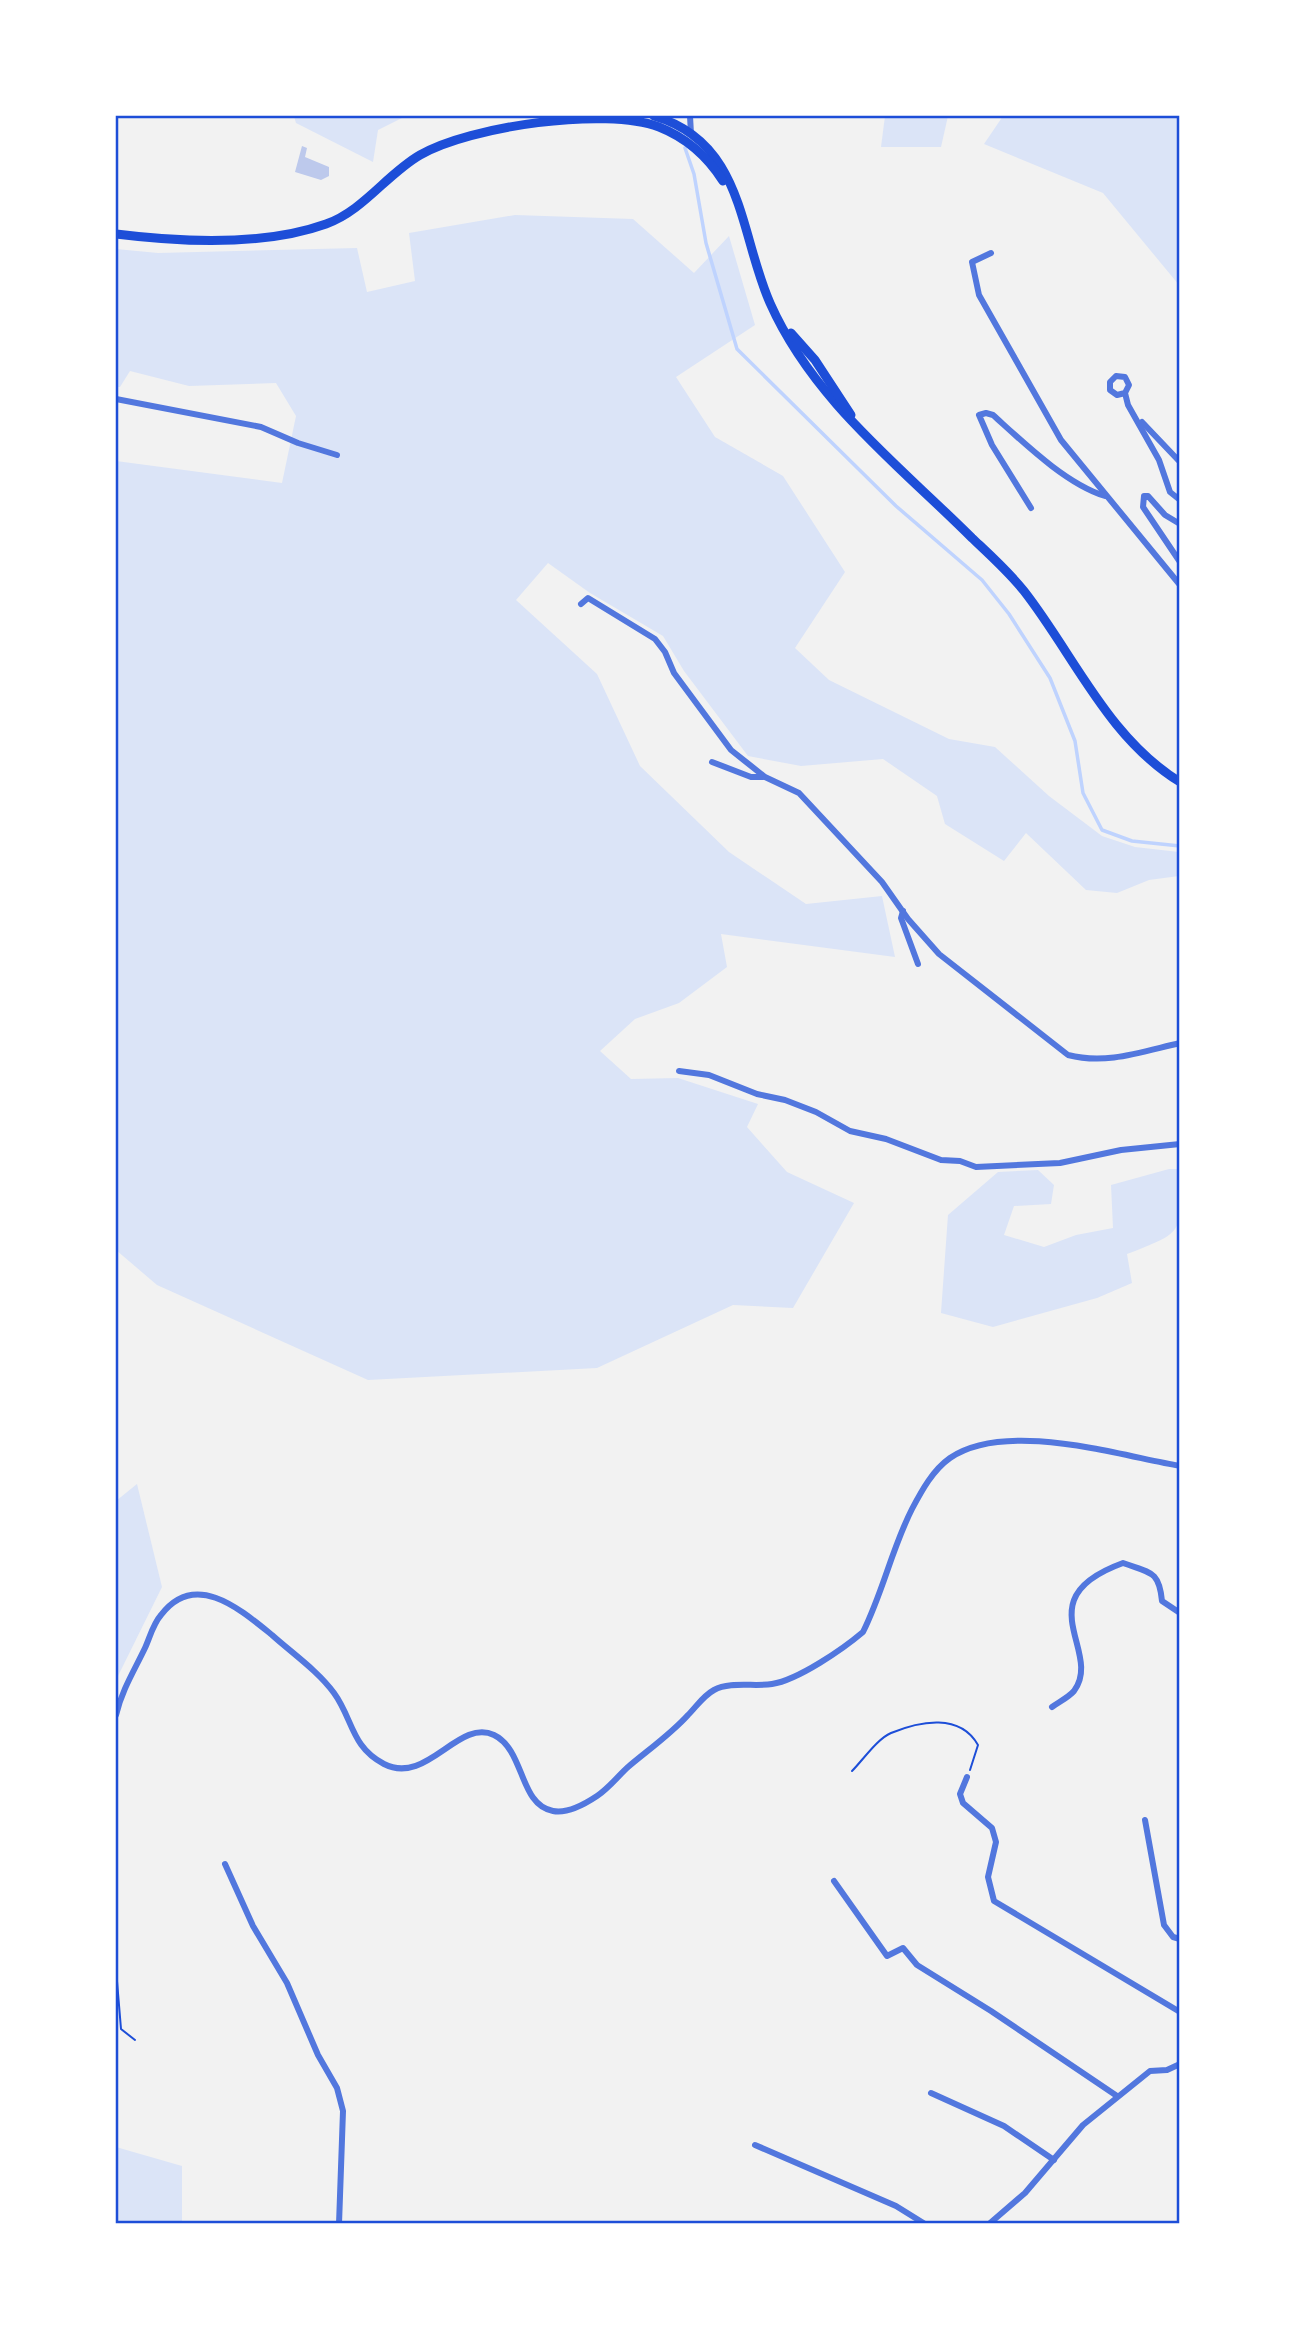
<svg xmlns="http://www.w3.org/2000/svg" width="1295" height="2339" font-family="Ubuntu,sans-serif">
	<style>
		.green { fill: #dbe4f7 }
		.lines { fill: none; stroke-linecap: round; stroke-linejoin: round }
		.stream { stroke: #bfd3fe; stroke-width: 3.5 }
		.building { fill: #bdc9ec }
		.path { stroke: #1d4ed8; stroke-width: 2 }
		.minor { stroke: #5277de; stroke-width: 6 }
		.secondary { stroke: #1d4ed8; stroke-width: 9 }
		.neatline { fill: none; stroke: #1d4ed8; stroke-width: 2.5 }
	</style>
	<rect width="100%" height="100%" fill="#f2f2f2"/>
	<g class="green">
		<polygon points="294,116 406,116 378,130 373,162 296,123"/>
		<polygon points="885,116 948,116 941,147 881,147"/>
		<polygon points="1003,116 1179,116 1179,285 1103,193 984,144"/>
		<polygon points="515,215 633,219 694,273 729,236 755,325 676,377 715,437 783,476 845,572 795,648 829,680 949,739 995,747 1049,796 1102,836 1135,847 1179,852 1179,876 1149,880 1117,893 1086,890 1026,833 1004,861 945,824 937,796 883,759 801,766 748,756 684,671 663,636 590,593 548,563 516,600 597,674 640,766 729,852 806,904 882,896 895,957 721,934 727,967 679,1003 635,1019 600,1051 631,1079 678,1078 758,1104 747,1127 787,1172 854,1203 793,1308 733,1305 597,1368 368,1380 157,1285 116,1250 116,461 282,483 296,416 276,383 189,386 130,371 120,387 116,387 116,249 158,253 357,248 367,292 415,281 409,233"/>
		<path d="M1169,1169H1179C1180,1234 1188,1230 1127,1254L1132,1283L1097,1298L993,1327L941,1313L948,1215L998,1172L1038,1170L1054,1185L1051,1204L1014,1206L1004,1235L1044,1247L1076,1235L1113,1228L1111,1185Z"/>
		<polygon points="137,1484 162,1587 116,1680 116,1501"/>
		<polygon points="116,2147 182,2166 182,2223 116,2223"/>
	</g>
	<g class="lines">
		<polyline class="stream" points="685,148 694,174 706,243 737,349 896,506 982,580 1009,614 1050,678 1075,741 1083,793 1102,830 1132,841 1180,846"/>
	</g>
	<polygon class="building" points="302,146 307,148 305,157 329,167 329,176 321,180 295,172"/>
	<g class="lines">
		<g class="path">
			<path d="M852,1771C863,1760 877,1739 891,1733C920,1721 960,1713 978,1745L970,1770"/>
			<polyline points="116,1969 121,2029 135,2040"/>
		</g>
		<g class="minor">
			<polyline points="690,116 691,134"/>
			<polyline points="991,253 972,262 979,295 1061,440 1180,585"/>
			<polyline points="1125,393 1117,395 1110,390 1110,382 1116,376 1125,377 1129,385 1125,393 1128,405 1159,460 1170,492 1180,500"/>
			<polyline points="116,399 261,427 298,443 337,455"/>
			<polyline points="1142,422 1180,462"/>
			<path d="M1031,508L992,445L979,415L986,413L993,415C1024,443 1066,484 1105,496"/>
			<polyline points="1180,524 1165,515 1148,496 1144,496 1143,507 1180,562"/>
			<path d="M581,604L588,598L655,639L665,652L674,673L731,750L765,777L799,793L882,882L908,919L939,954L1068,1055C1106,1065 1141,1052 1180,1043"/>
			<polyline points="712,762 751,777 763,777"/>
			<polyline points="903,911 901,918 918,964"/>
			<polyline points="679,1071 709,1075 757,1094 785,1100 816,1112 850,1131 886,1139 941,1160 960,1161 976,1167 1060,1163 1121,1150 1180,1144"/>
			<path d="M1052,1707C1059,1702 1069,1697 1074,1691C1104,1651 1024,1599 1123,1563C1150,1573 1159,1570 1162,1601L1180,1613"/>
			<path d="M116,1715C122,1690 134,1671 145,1648C150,1637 153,1624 161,1615C195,1570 240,1609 272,1635C292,1653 318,1671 334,1693C353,1719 351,1747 384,1764C427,1786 458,1718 494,1735C525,1750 519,1805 553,1811C568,1814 585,1804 597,1796C609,1788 618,1776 628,1767C648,1750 671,1734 688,1715C697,1706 703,1696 714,1690C730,1681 755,1687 772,1684C798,1680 843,1649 863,1632C883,1592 892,1548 912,1509C922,1490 933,1470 950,1458C1006,1420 1117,1455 1180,1466"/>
			<polyline points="967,1777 960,1794 963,1803 992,1828 996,1842 988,1877 994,1901 1180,2012"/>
			<polyline points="1145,1820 1164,1925 1173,1937 1180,1939"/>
			<polyline points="225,1864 253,1926 287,1983 318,2055 337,2088 343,2111 339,2224"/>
			<polyline points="834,1881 887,1956 903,1948 917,1965 991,2011 1117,2096"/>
			<polyline points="931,2093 1004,2126 1054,2160"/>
			<polyline points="755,2145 896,2206 925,2224"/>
			<polyline points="989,2224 1025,2193 1083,2125 1150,2071 1167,2070 1180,2064"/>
		</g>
		<g class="secondary">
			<path d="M654,116C744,142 739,233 770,303C813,400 899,465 972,538C990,555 1009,572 1024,591C1074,655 1108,738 1180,782"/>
			<path d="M116,234C180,242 265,246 326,224C363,211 387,174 420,155C470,126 605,107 659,127C687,138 707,156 723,181"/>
			<polyline points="791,333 815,360 851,415"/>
		</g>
	</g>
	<rect width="1295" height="2339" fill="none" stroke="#ffffff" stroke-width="234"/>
	<rect x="117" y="117" width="1061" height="2105" class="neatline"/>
</svg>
